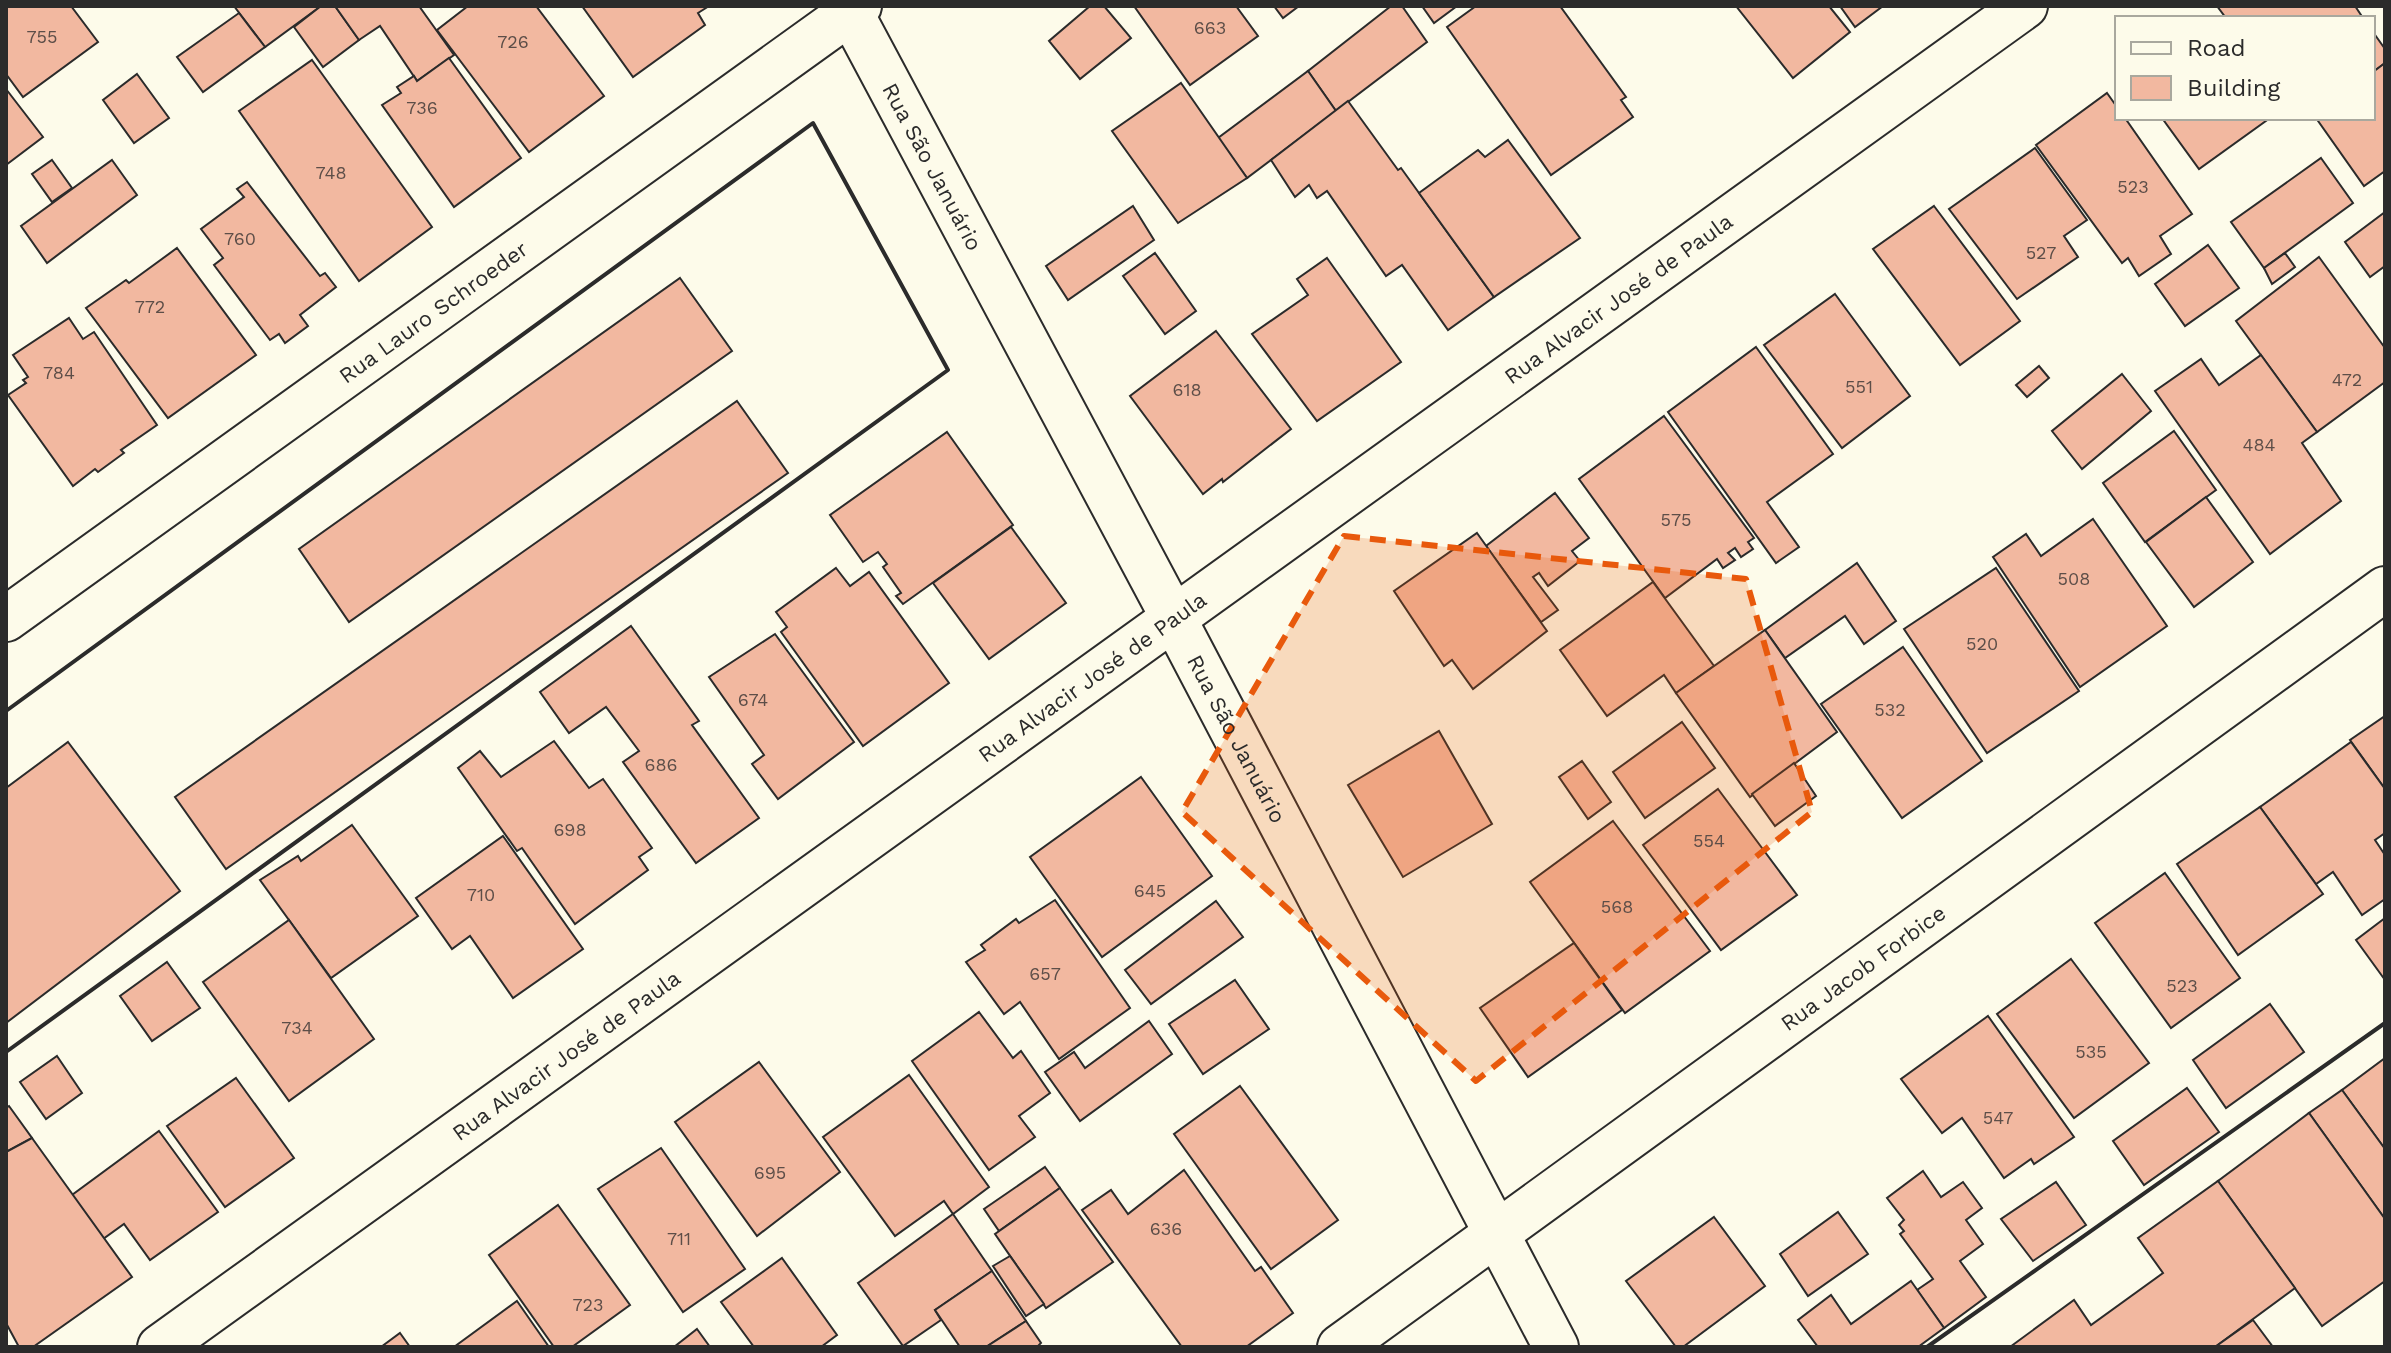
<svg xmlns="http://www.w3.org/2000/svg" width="2391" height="1353" font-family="'Work Sans',sans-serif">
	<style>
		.building { fill: #f2b8a0; stroke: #2b2b2b; stroke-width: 2 }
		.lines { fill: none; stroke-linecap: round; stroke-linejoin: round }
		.street-casing { stroke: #2b2b2b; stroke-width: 48 }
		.secondary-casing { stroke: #2b2b2b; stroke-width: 48 }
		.street { stroke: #fdfbea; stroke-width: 44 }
		.secondary { stroke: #fdfbea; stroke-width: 44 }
		.wall { stroke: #2b2b2b; stroke-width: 4 }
		.marked { fill: #e8590c; fill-opacity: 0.2; stroke: #e8590c; stroke-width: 6; stroke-dasharray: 16 10; stroke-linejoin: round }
		.labels { text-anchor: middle; stroke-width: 6; stroke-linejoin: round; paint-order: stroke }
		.number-label { font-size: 18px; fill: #5d4e48 }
		.street-label { font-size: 22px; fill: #2b2b2b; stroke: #fdfbea }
	</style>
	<rect width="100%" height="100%" fill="#fdfbea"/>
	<g class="building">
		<polygon points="6,6 71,6 98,42 23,97 6,74"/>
		<polygon points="234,6 321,6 265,47"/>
		<polygon points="321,6 335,6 359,40 323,67 294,27"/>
		<polygon points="335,6 419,6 454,55 417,81 380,26 359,40"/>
		<polygon points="468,6 536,6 604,96 529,152 437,30"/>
		<polygon points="582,6 709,6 698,13 705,25 633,77"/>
		<polygon points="1090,6 1104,6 1131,38 1080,79 1049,41"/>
		<polygon points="1134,6 1236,6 1258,36 1190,85"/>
		<polygon points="1274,6 1299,6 1283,18"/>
		<polygon points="1391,6 1402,6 1427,42 1336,111 1308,71"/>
		<polygon points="1422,6 1457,6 1434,23"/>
		<polygon points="1476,6 1560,6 1626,97 1621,100 1633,117 1551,175 1447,27"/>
		<polygon points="1736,6 1829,6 1850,32 1793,78"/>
		<polygon points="1840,6 1883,6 1855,27"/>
		<polygon points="2217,6 2355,6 2363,18 2226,18"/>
		<polygon points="239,13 265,47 203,92 177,57"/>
		<polygon points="2373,32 2385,49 2385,63 2373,72"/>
		<polygon points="449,58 521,158 454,207 382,105 401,93 397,87 414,76 417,81"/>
		<polygon points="312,60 432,227 359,281 239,111"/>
		<polygon points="2385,63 2385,171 2364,186 2316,118 2373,118 2373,72"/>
		<polygon points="1308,71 1336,111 1247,178 1218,138"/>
		<polygon points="137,74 169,118 134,143 103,100"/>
		<polygon points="1181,83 1247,178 1178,223 1112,131"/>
		<polygon points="6,89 43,137 6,165"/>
		<polygon points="2107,93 2117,107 2117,118 2125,118 2192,214 2160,236 2171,254 2139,276 2128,258 2122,263 2036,145"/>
		<polygon points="1348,101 1398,170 1401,168 1494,297 1448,330 1402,265 1386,276 1327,191 1317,198 1309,185 1295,197 1271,160"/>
		<polygon points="2162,118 2270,118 2199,169"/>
		<polygon points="1508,140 1580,238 1494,297 1419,193 1478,150 1485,157"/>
		<polygon points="2035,148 2087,220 2064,236 2078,257 2017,299 1949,209"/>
		<polygon points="2321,158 2353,203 2264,268 2231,222"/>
		<polygon points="52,160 72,188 52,202 32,174"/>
		<polygon points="112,160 137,195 47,263 21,226"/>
		<polygon points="247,182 320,276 325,273 336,287 300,315 308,326 285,343 279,334 270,340 214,265 223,258 201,229 244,197 237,189"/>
		<polygon points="1133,206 1154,240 1068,300 1046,266"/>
		<polygon points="1934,206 2020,321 1960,365 1873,249"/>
		<polygon points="2385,212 2385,266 2370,277 2345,242"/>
		<polygon points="2208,245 2239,288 2185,326 2155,284"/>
		<polygon points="177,248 256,355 168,418 86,308 126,280 129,283"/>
		<polygon points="1155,253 1196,311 1165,334 1123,276"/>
		<polygon points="2285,253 2295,267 2272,284 2264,268"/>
		<polygon points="2319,257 2385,348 2385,382 2317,432 2236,321"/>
		<polygon points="1327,258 1401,362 1317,421 1252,334 1308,295 1297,279"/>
		<polygon points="680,278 732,351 349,622 299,549"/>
		<polygon points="1835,294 1910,396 1842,448 1764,345"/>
		<polygon points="69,318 83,339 94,332 157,425 121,450 124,453 98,472 95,469 73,486 8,395 26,383 23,380 28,377 13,355"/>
		<polygon points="1216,331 1291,429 1223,482 1222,479 1203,494 1130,396"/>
		<polygon points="1756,347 1833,454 1767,502 1799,547 1776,563 1668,412"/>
		<polygon points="2261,355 2317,432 2302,443 2341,501 2270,554 2155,391 2201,359 2219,385"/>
		<polygon points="2039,366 2049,378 2027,397 2016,385"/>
		<polygon points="2122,374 2151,411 2082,469 2052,431"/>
		<polygon points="737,401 788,473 226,869 175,797"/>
		<polygon points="1664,416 1754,538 1748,542 1753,549 1741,557 1735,548 1728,553 1735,560 1723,568 1717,559 1665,598 1579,479"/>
		<polygon points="2174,431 2216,490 2145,542 2103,483"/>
		<polygon points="947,432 1013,525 903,604 896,596 901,593 883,567 887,564 878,552 863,562 830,515"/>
		<polygon points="1555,493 1589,538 1572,551 1580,561 1548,586 1539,573 1533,577 1558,610 1541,622 1486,546"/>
		<polygon points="2206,497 2253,562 2194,607 2146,542"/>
		<polygon points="2093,519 2167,626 2080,687 1993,557 2026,534 2041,556"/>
		<polygon points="1011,527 1066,603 989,659 933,583"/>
		<polygon points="1477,533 1547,631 1473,689 1452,660 1444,666 1394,591"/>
		<polygon points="1857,563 1896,621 1864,644 1845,616 1785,658 1765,630"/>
		<polygon points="836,568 850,586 869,572 949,683 863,746 781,632 787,627 776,612"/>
		<polygon points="1996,568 2079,691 1987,753 1904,629"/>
		<polygon points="1653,582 1714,666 1676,693 1664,675 1607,716 1560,650"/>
		<polygon points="631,626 699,721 692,725 759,818 696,863 623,762 639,751 606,707 569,733 540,692"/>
		<polygon points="1765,630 1837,732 1750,797 1676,693"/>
		<polygon points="775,634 854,742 778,799 752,764 764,755 709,677"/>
		<polygon points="1903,647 1982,761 1902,818 1821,704"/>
		<polygon points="2385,716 2385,789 2350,740"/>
		<polygon points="1682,722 1715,768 1645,818 1613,772"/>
		<polygon points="1439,731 1492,824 1403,877 1348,785"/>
		<polygon points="554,741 589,788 603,779 652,848 639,857 648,870 575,924 522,848 517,851 458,768 480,751 501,777"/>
		<polygon points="68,742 180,891 6,1023 6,788"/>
		<polygon points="2351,742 2385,789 2385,833 2375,840 2385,855 2385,899 2362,915 2333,872 2316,884 2260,807"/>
		<polygon points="1582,761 1611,802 1588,819 1559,777"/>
		<polygon points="1794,763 1816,796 1775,826 1752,794"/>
		<polygon points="1141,777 1212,876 1102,957 1030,857"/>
		<polygon points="1718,789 1797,895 1721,950 1643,845"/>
		<polygon points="2260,807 2323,894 2238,955 2177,864"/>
		<polygon points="1613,821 1710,951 1625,1013 1530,882"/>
		<polygon points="352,825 418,916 331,978 260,880 298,856 301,861"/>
		<polygon points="503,836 583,949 513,998 470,936 452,949 416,898"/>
		<polygon points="2165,873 2240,978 2171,1028 2095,923"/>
		<polygon points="1055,900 1130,1008 1059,1059 1020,1002 1004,1014 966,962 985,950 981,945 1016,919 1019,923"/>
		<polygon points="1216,901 1243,937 1151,1004 1125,970"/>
		<polygon points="2385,918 2385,980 2356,940"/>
		<polygon points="289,920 374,1039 289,1101 203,982"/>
		<polygon points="1574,943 1622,1010 1528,1077 1480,1008"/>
		<polygon points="2071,959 2149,1063 2074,1118 1997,1014"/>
		<polygon points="167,962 200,1008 152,1041 120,996"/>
		<polygon points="1235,980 1269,1029 1203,1074 1169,1024"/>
		<polygon points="2270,1004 2304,1052 2226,1108 2193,1060"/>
		<polygon points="979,1012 1013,1058 1021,1051 1050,1093 1019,1116 1035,1137 989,1170 912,1061"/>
		<polygon points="1988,1016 2074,1137 2034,1164 2031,1159 2004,1178 1962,1118 1942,1133 1901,1079"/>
		<polygon points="1149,1021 1172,1054 1080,1121 1045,1072 1074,1052 1085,1068"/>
		<polygon points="57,1056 82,1093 46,1119 20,1082"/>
		<polygon points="2385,1058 2385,1149 2342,1090"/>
		<polygon points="759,1062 840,1172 757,1236 675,1122"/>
		<polygon points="909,1075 989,1187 953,1214 944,1201 895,1236 823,1137"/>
		<polygon points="236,1078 294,1158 225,1207 167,1126"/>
		<polygon points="1240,1086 1338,1220 1271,1269 1174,1134"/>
		<polygon points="2187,1088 2219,1132 2144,1185 2113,1141"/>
		<polygon points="2342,1090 2385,1149 2385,1219 2309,1113"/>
		<polygon points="9,1106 32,1138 6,1152 6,1108"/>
		<polygon points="2309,1113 2385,1219 2385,1281 2322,1326 2218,1181"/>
		<polygon points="159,1131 218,1212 150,1260 124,1224 103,1239 72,1195"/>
		<polygon points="32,1138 132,1277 33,1347 19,1347 6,1323 6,1152"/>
		<polygon points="661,1148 745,1269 683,1312 598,1189"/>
		<polygon points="1045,1167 1060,1188 999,1231 984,1209"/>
		<polygon points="1184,1170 1255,1271 1261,1267 1293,1313 1246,1347 1182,1347 1082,1210 1111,1190 1128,1214"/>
		<polygon points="1923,1171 1941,1197 1963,1182 1982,1208 1966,1220 1983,1244 1960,1261 1986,1297 1944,1328 1917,1290 1933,1279 1900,1234 1904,1231 1899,1225 1904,1220 1887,1198"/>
		<polygon points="2218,1181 2295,1288 2215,1347 2010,1347 2074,1300 2091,1325 2163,1273 2138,1238"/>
		<polygon points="2056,1182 2086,1225 2033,1261 2001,1219"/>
		<polygon points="1060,1188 1113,1262 1046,1308 995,1234"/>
		<polygon points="558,1205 630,1305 572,1347 554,1347 489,1255"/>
		<polygon points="1838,1212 1868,1254 1808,1296 1780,1254"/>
		<polygon points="953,1214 992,1271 935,1310 941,1320 903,1346 858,1283"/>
		<polygon points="1714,1217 1765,1286 1683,1347 1676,1347 1626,1281"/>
		<polygon points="1010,1256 1044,1304 1026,1316 993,1266"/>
		<polygon points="782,1258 837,1335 821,1347 754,1347 721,1302"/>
		<polygon points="992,1271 1026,1321 986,1347 960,1347 935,1310"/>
		<polygon points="1911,1281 1944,1328 1918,1347 1818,1347 1798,1320 1831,1295 1851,1324"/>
		<polygon points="517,1301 549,1347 454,1347"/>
		<polygon points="2253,1320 2273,1347 2215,1347"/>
		<polygon points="1026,1321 1041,1343 1037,1347 986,1347"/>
		<polygon points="697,1329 710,1347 674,1347"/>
		<polygon points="400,1333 410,1347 381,1347"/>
	</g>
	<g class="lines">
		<g class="street-casing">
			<g id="street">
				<path id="s1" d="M847,6L1174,619L1556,1347"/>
				<path id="s2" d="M6,619L859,6"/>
				<path id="s3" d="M160,1347L2025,6"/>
			</g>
		</g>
		<g class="secondary-casing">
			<g id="secondary">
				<path id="s4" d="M1340,1347L2385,589"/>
			</g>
		</g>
		<use href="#street" class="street"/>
		<use href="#secondary" class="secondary"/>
		<g class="wall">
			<polyline points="6,711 813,123 948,370 6,1052"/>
			<polyline points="1927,1347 2385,1023"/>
		</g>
	</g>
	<path class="marked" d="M1344,536L1746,579L1812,812L1476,1081L1182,812Z"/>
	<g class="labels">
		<g class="number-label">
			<text x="1210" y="34">663</text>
			<text x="42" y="43">755</text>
			<text x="513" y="48">726</text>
			<text x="422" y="114">736</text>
			<text x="331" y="179">748</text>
			<text x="2133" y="193">523</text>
			<text x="240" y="245">760</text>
			<text x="2041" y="259">527</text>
			<text x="150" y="313">772</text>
			<text x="59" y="379">784</text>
			<text x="2347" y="386">472</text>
			<text x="1859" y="393">551</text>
			<text x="1187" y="396">618</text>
			<text x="2259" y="451">484</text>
			<text x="1676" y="526">575</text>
			<text x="2074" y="585">508</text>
			<text x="1982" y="650">520</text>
			<text x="753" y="706">674</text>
			<text x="1890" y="716">532</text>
			<text x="661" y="771">686</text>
			<text x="570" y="836">698</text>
			<text x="1709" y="847">554</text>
			<text x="1150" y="897">645</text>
			<text x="481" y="901">710</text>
			<text x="1617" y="913">568</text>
			<text x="1045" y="980">657</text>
			<text x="2182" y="992">523</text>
			<text x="297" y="1034">734</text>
			<text x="2091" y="1058">535</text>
			<text x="1998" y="1124">547</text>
			<text x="770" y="1179">695</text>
			<text x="1166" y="1235">636</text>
			<text x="679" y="1245">711</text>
			<text x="588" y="1311">723</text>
		</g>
		<g class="street-label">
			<text dy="8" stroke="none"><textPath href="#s1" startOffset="182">Rua São Januário</textPath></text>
			<text dy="8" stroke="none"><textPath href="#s3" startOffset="1796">Rua Alvacir José de Paula</textPath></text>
			<text dy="8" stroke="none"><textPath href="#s2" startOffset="526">Rua Lauro Schroeder</textPath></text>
			<text dy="8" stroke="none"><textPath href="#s3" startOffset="1148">Rua Alvacir José de Paula</textPath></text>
			<text dy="8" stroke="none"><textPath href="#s1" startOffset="830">Rua São Januário</textPath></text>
			<text dy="8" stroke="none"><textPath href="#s4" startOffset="646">Rua Jacob Forbice</textPath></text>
			<text dy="8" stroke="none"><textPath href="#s3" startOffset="500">Rua Alvacir José de Paula</textPath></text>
		</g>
	</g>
	<rect width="2391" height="1353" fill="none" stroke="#2b2b2b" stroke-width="16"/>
	<rect x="2115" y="16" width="260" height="104" fill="#fdfbea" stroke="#a9a89e" stroke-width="2"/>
	<rect x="2131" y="42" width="40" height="12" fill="#fdfbea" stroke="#a9a89e" stroke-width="2"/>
	<text x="2187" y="56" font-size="24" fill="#2b2b2b">Road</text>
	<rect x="2131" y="76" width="40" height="24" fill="#f2b8a0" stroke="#a9a89e" stroke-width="2"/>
	<text x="2187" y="96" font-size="24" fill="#2b2b2b">Building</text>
</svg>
